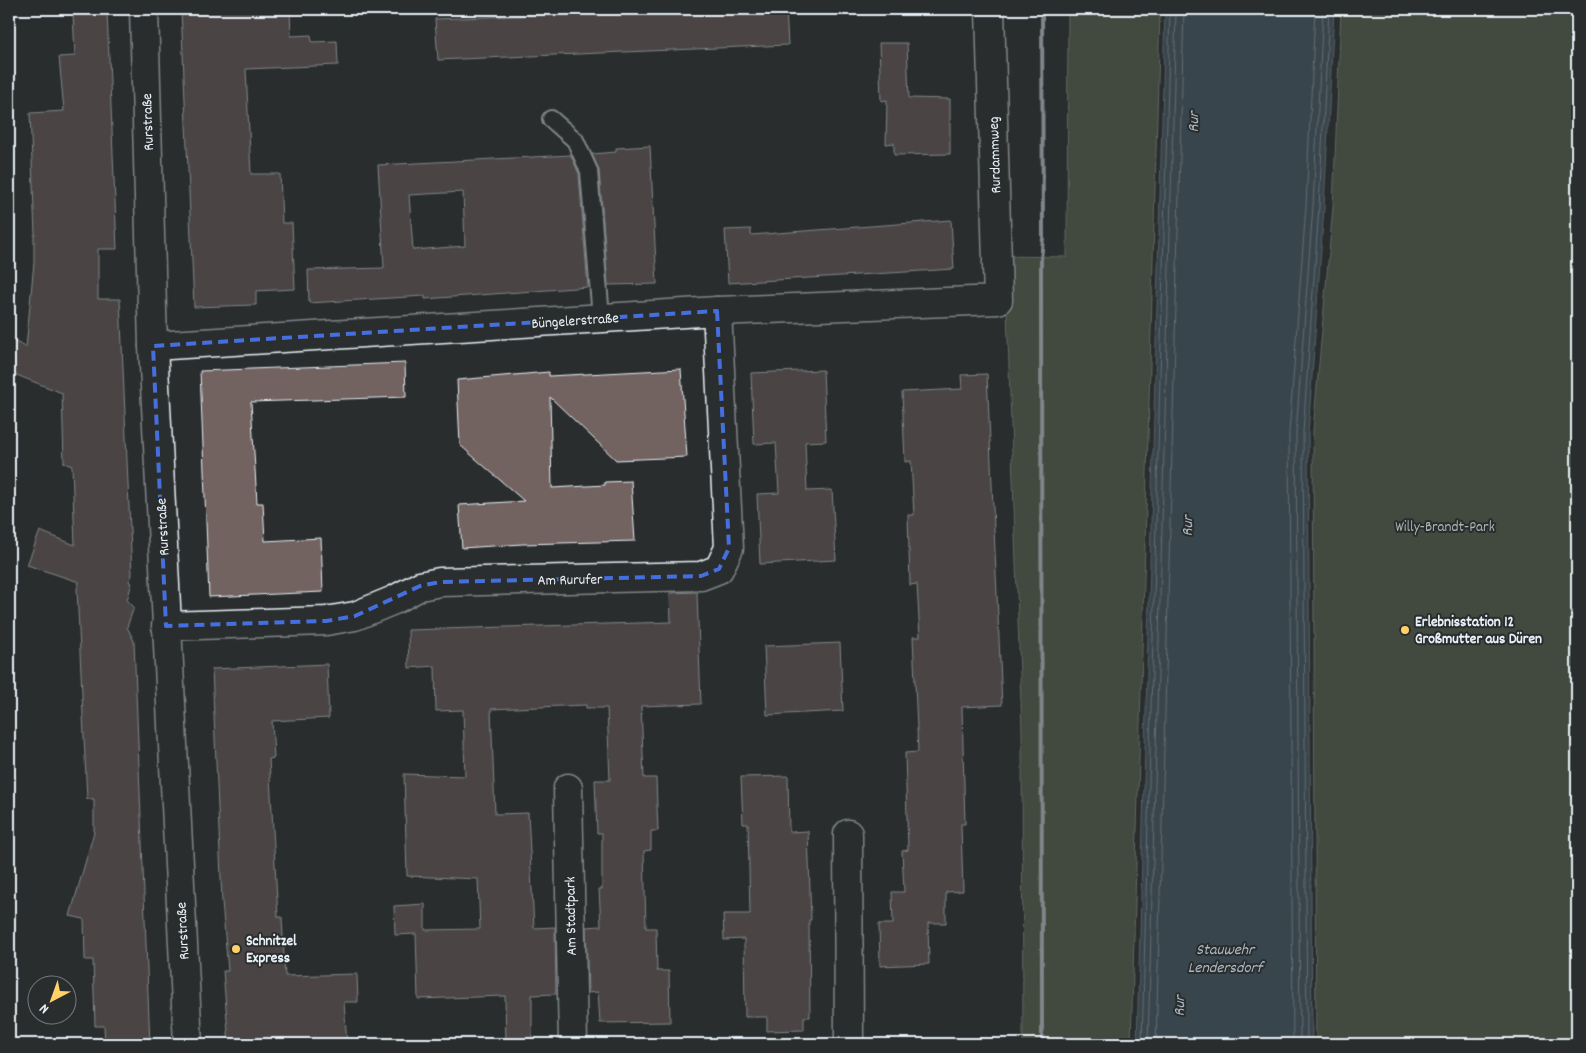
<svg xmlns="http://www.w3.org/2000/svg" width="1586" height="1053" font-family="Dekko,sans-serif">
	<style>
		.green { fill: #5f6b53; stroke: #a4aea6 }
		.water { fill: #4d6371; stroke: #8b9ca7 }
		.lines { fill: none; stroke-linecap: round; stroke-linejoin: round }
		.shore { stroke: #aab8c2; stroke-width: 1 }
		.building { fill: #726360; stroke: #e8f1f8; fill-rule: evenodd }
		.lane-casing { stroke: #e8f1f8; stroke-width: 20 }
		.street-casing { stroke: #e8f1f8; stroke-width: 31 }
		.lane { stroke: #2a2d2e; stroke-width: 16 }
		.street { stroke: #2a2d2e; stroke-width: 28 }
		.rail { stroke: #e8f1f8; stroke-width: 4 }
		.marked { fill: none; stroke: #466fde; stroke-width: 4; stroke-dasharray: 10 6; stroke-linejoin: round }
		.poi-dot { fill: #ffd166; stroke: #2a2d2e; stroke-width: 2 }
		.labels { text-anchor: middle; stroke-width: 4; stroke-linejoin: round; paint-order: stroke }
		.street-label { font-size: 15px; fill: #e8f1f8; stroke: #2a2d2e }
		.park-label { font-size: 15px; fill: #aab5ae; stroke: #2a2d2e }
		.poi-label { font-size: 15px; font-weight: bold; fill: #e8f1f8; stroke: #2a2d2e; text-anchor: start }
		.water-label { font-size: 16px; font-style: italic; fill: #aab8c2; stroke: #2a2d2e }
	</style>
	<rect width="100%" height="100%" fill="#2a2d2e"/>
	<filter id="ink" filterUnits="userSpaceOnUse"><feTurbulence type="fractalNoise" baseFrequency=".02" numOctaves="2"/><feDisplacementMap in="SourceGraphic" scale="10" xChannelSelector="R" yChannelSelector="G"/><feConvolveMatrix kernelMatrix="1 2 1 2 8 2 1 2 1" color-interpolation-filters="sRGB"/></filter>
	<g filter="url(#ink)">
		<g class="green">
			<polygon points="1068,9 1160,9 1131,1044 1023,1044 1022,731 1005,256 1067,257"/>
			<polygon points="1341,9 1577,9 1577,1044 1316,1044 1313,431 1333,207"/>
		</g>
		<polygon class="water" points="1165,9 1334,9 1324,207 1308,433 1312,1044 1137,1044"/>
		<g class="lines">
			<g class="shore">
				<polyline points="1142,1044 1170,9"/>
				<polyline points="1148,1044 1176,9"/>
				<polyline points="1156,1044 1184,9"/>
				<polyline points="1293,1044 1289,433 1306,206 1315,9"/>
				<polyline points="1300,1044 1296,433 1313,206 1323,9"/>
				<polyline points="1307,1044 1303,433 1319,207 1329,9"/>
			</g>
		</g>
		<g class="building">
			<polygon points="181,9 290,9 291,36 311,35 312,42 337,41 338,65 246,69 251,174 280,174 282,223 292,223 295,289 256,291 256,305 194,307"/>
			<polygon points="692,9 786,9 788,45 438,60 435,19"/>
			<polygon points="107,11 117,249 98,249 98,299 120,299 132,575 129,582 132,583 127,600 134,607 127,627 134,641 150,1044 105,1044 104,1026 95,1026 93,960 85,960 84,919 70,916 94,832 94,799 87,799 77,589 79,582 27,565 40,531 75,545 72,466 64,463 62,393 9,372 9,339 26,347 34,262 34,235 35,235 30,113 64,111 59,57 75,56 73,13"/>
			<polygon points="879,43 907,43 909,98 950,99 950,154 894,155 894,143 886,144 887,100 881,101"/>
			<polygon points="650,146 657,284 608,285 599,170 592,154 616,152 616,148"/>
			<path d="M571,155L579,174L588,287L425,299V296L309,303L308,270L384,268L378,165ZM463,192L465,246L413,250L409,195Z"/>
			<polygon points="951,220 954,269 728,283 725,230 751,229 751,235"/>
			<polygon points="405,363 406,397 251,402 257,503 263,503 265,541 321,538 323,592 209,597 200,371"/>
			<polygon points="681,369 687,457 616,460 550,397 552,488 605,485 605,482 631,481 635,541 523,544 462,548 459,505 524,501 460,445 457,380 549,372 549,376"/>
			<polygon points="823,370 826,441 805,442 807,491 832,490 836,560 760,564 757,494 779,493 776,443 754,444 751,373"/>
			<polygon points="987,374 1002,705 962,707 965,824 961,824 963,891 946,892 946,923 928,923 929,964 880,966 879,924 893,924 892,892 904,892 902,851 908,850 905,753 918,752 913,637 920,637 917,584 910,585 908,515 914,515 911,461 905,462 902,392 962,389 961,375"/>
			<polygon points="697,592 701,704 641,706 644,778 656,778 658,831 651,831 651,850 644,851 646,928 656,928 657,971 669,971 670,1022 600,1023 598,992 588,993 586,927 601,926 599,889 602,889 602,833 597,833 595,780 610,780 607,708 586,708 586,705 491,709 495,814 528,813 534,928 555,927 556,994 532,995 532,1043 506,1044 505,996 418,999 416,934 395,935 394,906 425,904 425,930 480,929 478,879 407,876 404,774 465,776 463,710 436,711 435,666 409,668 408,630 671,622 670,593"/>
			<polygon points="840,643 843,711 767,715 764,646"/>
			<polygon points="327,664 329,718 272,721 274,758 269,759 278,917 282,917 285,976 357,974 358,1002 344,1002 347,1044 229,1044 223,971 228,971 222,901 212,669"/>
			<polygon points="788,776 789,832 808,831 811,920 809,920 810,1017 804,1017 804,1030 767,1031 767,1017 745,1017 744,939 724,940 723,914 750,914 748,824 743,824 741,777"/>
		</g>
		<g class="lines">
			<g class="lane-casing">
				<polyline id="lane" points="551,119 575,140 589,171 601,318"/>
			</g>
			<g class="street-casing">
				<g id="street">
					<polyline points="144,9 153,346 188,1044"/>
					<polyline points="153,346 717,311 998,300 990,9"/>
					<polyline points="166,626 326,621 355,616 394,600 420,586 440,582 701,576 719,569 729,548 717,311"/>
					<polyline points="568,788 573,1044"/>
					<polyline points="848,834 849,1044"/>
				</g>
			</g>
			<use href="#lane" class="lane"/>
			<use href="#street" class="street"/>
			<polyline class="rail" points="1042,9 1043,238 1041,260 1042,1044"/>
		</g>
	</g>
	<path d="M0 0H1586V1053H0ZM717,311L729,548L719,569L701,576L440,582L420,586L355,616L326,621L166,626L153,346Z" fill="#2a2d2e" fill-opacity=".55" fill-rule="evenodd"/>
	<path class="marked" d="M717,311L729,548L719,569L701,576L440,582L420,586L355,616L326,621L166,626L153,346Z"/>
	<g class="poi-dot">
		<circle cx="1405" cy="630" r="5"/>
		<circle cx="236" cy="949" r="5"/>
	</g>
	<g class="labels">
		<g class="street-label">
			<text transform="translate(147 122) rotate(-92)" y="5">Rurstraße</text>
			<text transform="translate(994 155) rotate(-92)" y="5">Rurdammweg</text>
			<text transform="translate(575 320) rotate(-4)" y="5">Büngelerstraße</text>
			<text transform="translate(162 527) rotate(-93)" y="5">Rurstraße</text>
			<text transform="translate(570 579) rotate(-1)" y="5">Am Rurufer</text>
			<text transform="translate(570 916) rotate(-91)" y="5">Am Stadtpark</text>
			<text transform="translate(182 931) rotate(-93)" y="5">Rurstraße</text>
		</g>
		<g class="park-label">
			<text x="1445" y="531">Willy-Brandt-Park</text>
		</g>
		<g class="poi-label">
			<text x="1415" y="626">Erlebnisstation 12<tspan x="1415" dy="17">Großmutter aus Düren</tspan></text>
			<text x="246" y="945">Schnitzel<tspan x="246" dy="17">Express</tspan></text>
		</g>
		<g class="water-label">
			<text transform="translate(1192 122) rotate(-89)" y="6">Rur</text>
			<text transform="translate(1186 526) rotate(-89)" y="6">Rur</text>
			<text x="1225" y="954">Stauwehr<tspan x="1225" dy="18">Lendersdorf</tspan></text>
			<text transform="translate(1178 1006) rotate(-89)" y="6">Rur</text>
		</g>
	</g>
	<rect width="1586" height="1053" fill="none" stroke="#2a2d2e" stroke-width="30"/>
	<rect x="15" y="15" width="1556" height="1023" fill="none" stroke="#e8f1f8" stroke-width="2" filter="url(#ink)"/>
	<g transform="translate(52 1000) rotate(221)"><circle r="24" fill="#2a2d2e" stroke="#767b7f"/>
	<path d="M0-4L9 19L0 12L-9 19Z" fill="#ffd166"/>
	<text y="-8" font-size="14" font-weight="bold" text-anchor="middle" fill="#e8f1f8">N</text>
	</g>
</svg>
